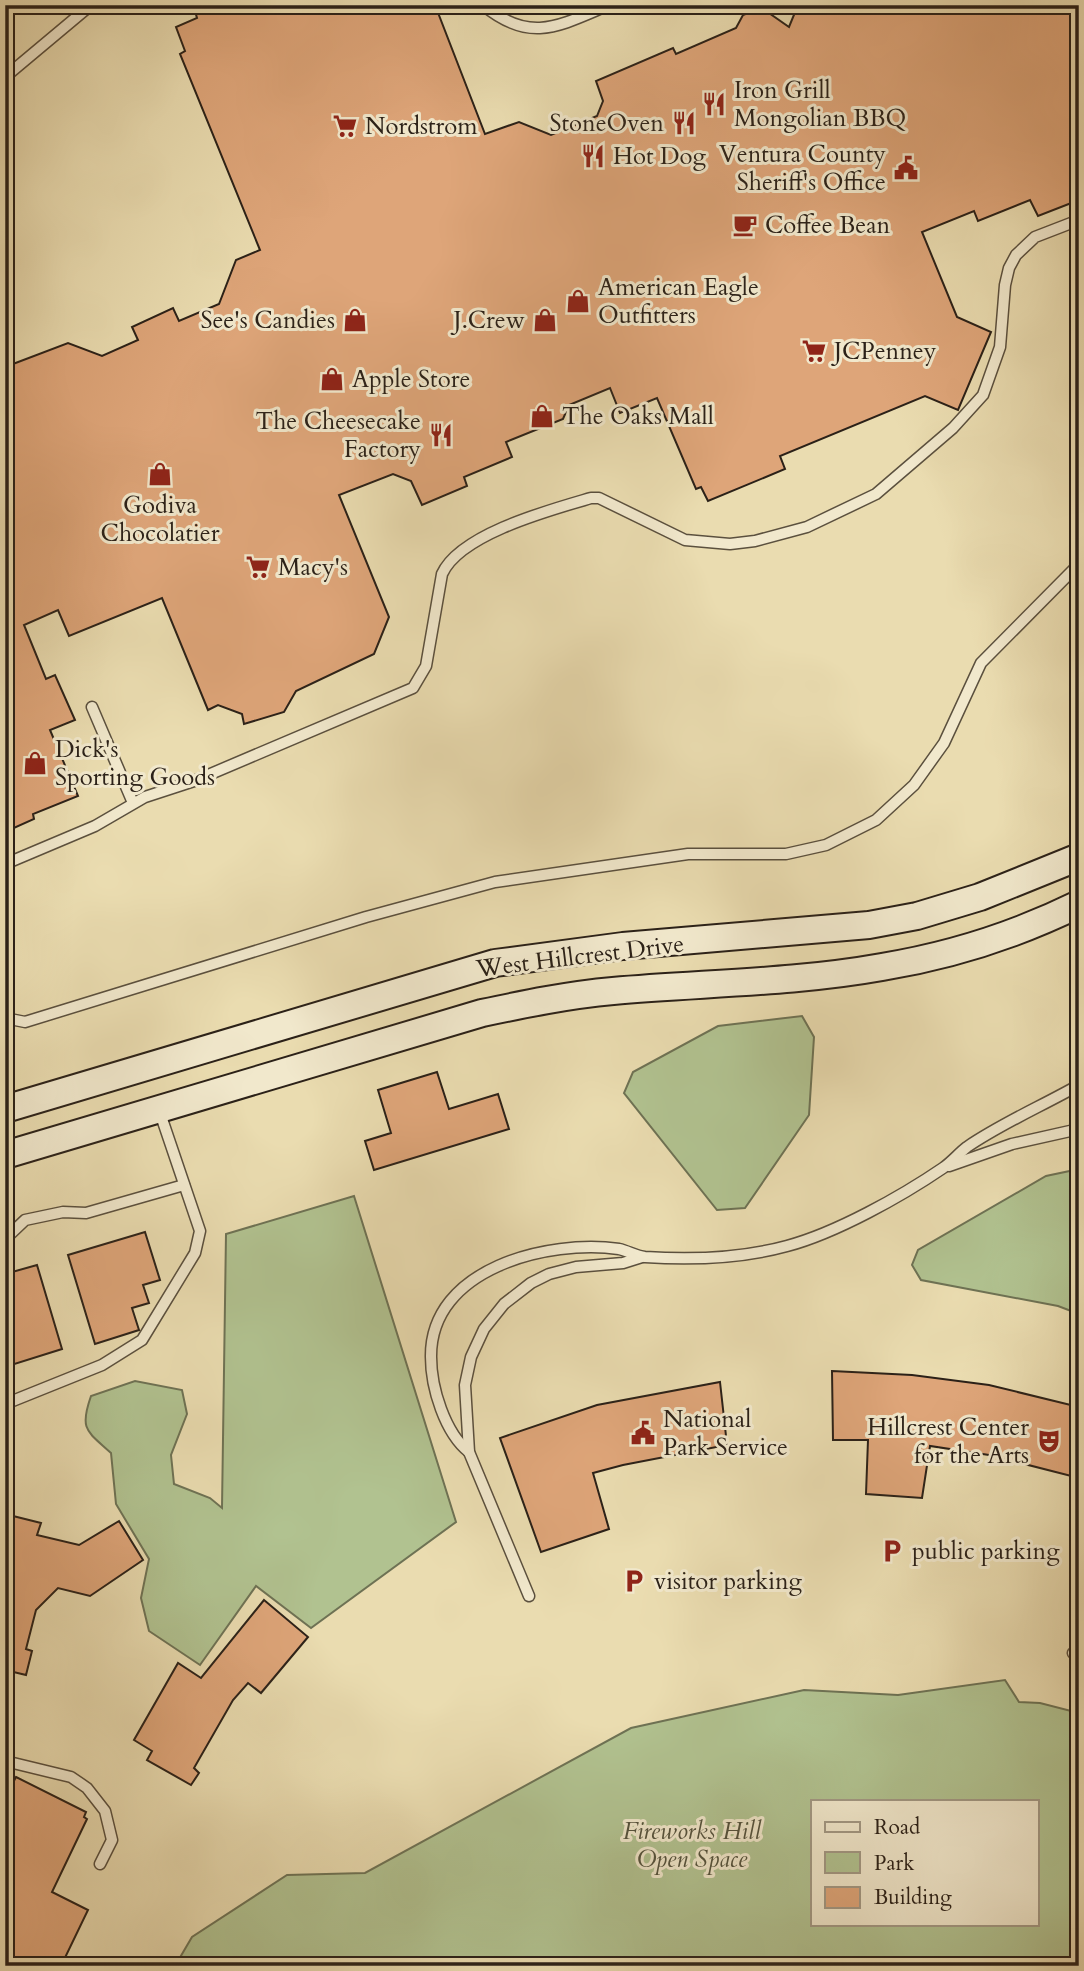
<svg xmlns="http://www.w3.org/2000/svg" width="1084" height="1971" font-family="Cardo,serif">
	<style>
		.green { fill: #b1c290; stroke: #6e7254; stroke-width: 2; fill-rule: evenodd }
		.building { fill: #dea579; stroke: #2b2118; stroke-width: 2 }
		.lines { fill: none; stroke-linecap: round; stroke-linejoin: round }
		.service-casing { stroke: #5b503e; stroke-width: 13 }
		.secondary-casing { stroke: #2b2118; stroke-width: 30 }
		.service { stroke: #f1e8cc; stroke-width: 10 }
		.secondary { stroke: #f1e8cc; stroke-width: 26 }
		.labels { text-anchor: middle; stroke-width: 6; stroke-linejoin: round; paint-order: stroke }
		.poi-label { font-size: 24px; fill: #2b2118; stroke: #f1e8cc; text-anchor: start }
		.street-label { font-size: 24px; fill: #2b2118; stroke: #f1e8cc }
		.park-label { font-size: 24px; font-style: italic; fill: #53513c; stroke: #f1e8cc }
	</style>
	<rect width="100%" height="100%" fill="#eadcb0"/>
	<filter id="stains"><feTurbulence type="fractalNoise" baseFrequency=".00286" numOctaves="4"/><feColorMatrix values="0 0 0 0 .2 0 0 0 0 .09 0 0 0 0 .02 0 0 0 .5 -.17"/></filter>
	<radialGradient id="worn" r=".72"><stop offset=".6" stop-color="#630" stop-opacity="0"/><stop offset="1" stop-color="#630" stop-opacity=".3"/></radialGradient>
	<g class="green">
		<polygon points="802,1016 814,1037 809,1115 745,1208 717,1210 624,1093 633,1072 718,1026"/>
		<polygon points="1079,1169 1079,1314 1058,1306 921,1280 912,1265 918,1250 1046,1176"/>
		<path d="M354,1196L456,1522L311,1628L256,1586L200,1665L149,1631L141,1598L149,1559L116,1504L111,1453C87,1431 79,1430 91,1396L135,1381L182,1390L187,1414L171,1455L174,1484L210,1498L222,1508L226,1234Z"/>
		<path d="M1005,1680L1019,1702L1040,1703L1079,1713V1966H175L192,1937L287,1875L365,1873L631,1728L804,1690L898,1695ZM1037,1801V1924H813V1801Z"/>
	</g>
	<g class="building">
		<polygon points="211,5 435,5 485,134 519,122 551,135 597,116 603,101 596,81 673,48 676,54 736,28 743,15 756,10 766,11 789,27 798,5 1079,5 1079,200 1038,216 1030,200 978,221 974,211 922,232 957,317 991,332 958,410 925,396 780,456 785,469 708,501 701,487 696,489 657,398 620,413 610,388 569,405 563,419 506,442 512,457 464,477 467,486 422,505 411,481 393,474 339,495 389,617 374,654 296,691 284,712 244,724 242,714 218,705 208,710 162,598 69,636 58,610 24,625 46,679 55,675 75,720 50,730 78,796 33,814 34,819 5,832 5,540 11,538 5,523 5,367 68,343 102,356 138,340 132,327 173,308 179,321 219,304 236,260 260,250 180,54 185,51 176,27 197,18 195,11"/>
		<polygon points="437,1072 449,1109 498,1094 509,1129 374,1170 365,1141 391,1133 378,1090"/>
		<polygon points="145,1232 160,1280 143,1285 149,1303 132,1308 139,1330 95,1344 68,1255"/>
		<polygon points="37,1265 62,1349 5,1367 5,1274"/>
		<polygon points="832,1371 912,1375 989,1385 1079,1407 1079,1478 989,1455 930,1446 922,1498 866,1494 868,1440 833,1440"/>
		<polygon points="720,1382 727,1445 623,1465 593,1473 609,1529 541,1552 500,1438 597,1405"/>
		<polygon points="5,1514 41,1523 37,1535 79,1545 119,1521 143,1560 90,1596 58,1588 36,1610 26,1649 32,1651 26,1675 5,1670"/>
		<polygon points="264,1600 308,1637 261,1693 248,1683 233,1700 194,1768 199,1773 191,1785 147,1760 152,1751 134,1740 178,1663 201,1678"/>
		<polygon points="16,1777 86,1812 84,1817 87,1819 52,1892 88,1910 61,1966 5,1966 5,1798"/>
	</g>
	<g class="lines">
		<g class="service-casing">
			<g id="service">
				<path d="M483,5C530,44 559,26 609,5"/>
				<polyline points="5,77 91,5"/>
				<polyline points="92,707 133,803"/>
				<path d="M5,864L95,826L145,797L194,781L413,688L426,666L442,574C460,534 550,510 591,498H599L685,540L730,544L755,541L807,527L876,494L953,428L983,395L1000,347L1005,285L1009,268L1016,255L1035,237L1079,220"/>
				<polyline points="5,1018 25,1022 366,917 495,882 688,854 786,854 826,845 876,820 914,785 944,743 981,663 1079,564"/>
				<polyline points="949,1166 1012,1144 1079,1129"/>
				<polyline points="5,1239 25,1220 63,1212 86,1213 184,1185"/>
				<polyline points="5,1404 102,1365 142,1340 195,1253 200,1231 159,1110"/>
				<path d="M469,1452C445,1433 431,1388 431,1357C430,1268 549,1239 619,1249C628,1251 636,1256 645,1257C691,1260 743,1258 787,1246C836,1233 902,1196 943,1168C952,1162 959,1153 967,1147C1002,1123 1042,1106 1079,1085"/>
				<polyline points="529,1596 469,1452 465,1385 471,1357 484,1329 504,1304 531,1283 549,1274 576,1267 623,1263 642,1257"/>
				<polyline points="1073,1653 1079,1658"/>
				<polyline points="5,1761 71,1777 87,1788 105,1811 112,1840 100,1864"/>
			</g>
		</g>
		<g class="secondary-casing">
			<g id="secondary">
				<polyline points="5,1109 495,963 623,946 869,925 917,916 980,897 1079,857"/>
				<path d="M5,1155L482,1013C525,1004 568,995 613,991C702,983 793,983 882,967C949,956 1018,934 1079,904"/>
			</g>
		</g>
		<use href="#service" class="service"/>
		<use href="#secondary" class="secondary"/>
	</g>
	<defs>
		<g id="restaurant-bare" transform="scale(1.89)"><path d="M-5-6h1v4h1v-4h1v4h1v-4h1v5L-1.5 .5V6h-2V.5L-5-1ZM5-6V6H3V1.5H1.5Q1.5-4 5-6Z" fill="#8f2418" stroke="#f1e8cc" stroke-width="2.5" paint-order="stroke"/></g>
		<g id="supermarket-bare" transform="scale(1.89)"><path d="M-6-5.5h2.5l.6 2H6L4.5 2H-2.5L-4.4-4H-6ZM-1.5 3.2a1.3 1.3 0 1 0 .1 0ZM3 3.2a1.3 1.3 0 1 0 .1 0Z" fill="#8f2418" stroke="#f1e8cc" stroke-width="2.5" paint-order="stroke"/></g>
		<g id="civic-bare" transform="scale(1.89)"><path d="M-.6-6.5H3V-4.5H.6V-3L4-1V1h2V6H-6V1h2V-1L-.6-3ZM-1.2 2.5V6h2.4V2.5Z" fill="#8f2418" stroke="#f1e8cc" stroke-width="2.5" paint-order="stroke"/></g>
		<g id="cafe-bare" transform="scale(1.89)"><path d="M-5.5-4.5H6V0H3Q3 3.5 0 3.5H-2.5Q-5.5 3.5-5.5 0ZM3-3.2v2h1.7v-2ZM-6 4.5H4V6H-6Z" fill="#8f2418" stroke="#f1e8cc" stroke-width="2.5" paint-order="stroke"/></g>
		<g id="shop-bare" transform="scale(1.89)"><path d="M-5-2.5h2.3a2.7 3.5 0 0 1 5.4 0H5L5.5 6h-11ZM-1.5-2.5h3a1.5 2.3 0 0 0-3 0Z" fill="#8f2418" stroke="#f1e8cc" stroke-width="2.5" paint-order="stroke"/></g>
		<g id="theatre-bare" transform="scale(1.89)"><path d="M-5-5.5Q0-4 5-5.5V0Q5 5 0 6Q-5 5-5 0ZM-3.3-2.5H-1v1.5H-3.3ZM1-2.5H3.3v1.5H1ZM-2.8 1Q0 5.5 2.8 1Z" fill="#8f2418" stroke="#f1e8cc" stroke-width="2.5" paint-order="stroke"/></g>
		<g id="parking-bare" transform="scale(1.89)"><path d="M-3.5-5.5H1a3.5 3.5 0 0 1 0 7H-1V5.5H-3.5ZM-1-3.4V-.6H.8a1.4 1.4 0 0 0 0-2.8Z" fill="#8f2418" stroke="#f1e8cc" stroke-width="2.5" paint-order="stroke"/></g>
	</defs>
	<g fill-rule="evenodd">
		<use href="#restaurant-bare" x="714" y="104"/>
		<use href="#restaurant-bare" x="684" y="123"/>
		<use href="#supermarket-bare" x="345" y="126"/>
		<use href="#restaurant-bare" x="593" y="156"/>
		<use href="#civic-bare" x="906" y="168"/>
		<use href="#cafe-bare" x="745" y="225"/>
		<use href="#shop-bare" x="578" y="301"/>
		<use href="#shop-bare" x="355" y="320"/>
		<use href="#shop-bare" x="545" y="320"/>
		<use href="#supermarket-bare" x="814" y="351"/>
		<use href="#shop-bare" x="332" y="379"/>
		<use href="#shop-bare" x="542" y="416"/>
		<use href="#restaurant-bare" x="441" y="435"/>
		<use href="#shop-bare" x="160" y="474"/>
		<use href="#supermarket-bare" x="258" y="567"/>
		<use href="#shop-bare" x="35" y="763"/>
		<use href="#civic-bare" x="643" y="1433"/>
		<use href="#theatre-bare" x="1049" y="1441"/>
		<use href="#parking-bare" x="892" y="1551"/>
		<use href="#parking-bare" x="634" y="1581"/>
	</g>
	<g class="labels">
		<g class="poi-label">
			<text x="734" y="98">Iron Grill<tspan x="734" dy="28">Mongolian BBQ</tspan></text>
			<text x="664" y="131" text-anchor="end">StoneOven</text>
			<text x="365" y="134">Nordstrom</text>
			<text x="886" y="162" text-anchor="end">Ventura County<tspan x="886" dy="28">Sheriff's Office</tspan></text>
			<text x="613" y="164">Hot Dog</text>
			<text x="765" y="233">Coffee Bean</text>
			<text x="598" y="295">American Eagle<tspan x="598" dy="28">Outfitters</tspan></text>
			<text x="335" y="328" text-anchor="end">See's Candies</text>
			<text x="525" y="328" text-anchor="end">J.Crew</text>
			<text x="834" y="359">JCPenney</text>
			<text x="352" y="387">Apple Store</text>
			<text x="562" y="424">The Oaks Mall</text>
			<text x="421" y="429" text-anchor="end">The Cheesecake<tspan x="421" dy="28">Factory</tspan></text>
			<text x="160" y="513" text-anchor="middle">Godiva<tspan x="160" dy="28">Chocolatier</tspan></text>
			<text x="278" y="575">Macy's</text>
			<text x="55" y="757">Dick's<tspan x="55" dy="28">Sporting Goods</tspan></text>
			<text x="663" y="1427">National<tspan x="663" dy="28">Park Service</tspan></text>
			<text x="1029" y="1435" text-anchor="end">Hillcrest Center<tspan x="1029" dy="28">for the Arts</tspan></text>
			<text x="912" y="1559">public parking</text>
			<text x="654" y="1589">visitor parking</text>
		</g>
		<g class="street-label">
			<text transform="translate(580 956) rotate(-7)" y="8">West Hillcrest Drive</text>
		</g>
		<g class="park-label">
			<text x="692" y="1839">Fireworks Hill<tspan x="692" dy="28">Open Space</tspan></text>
		</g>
	</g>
	<rect width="1084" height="1971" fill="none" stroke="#eadcb0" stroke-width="28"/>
	<rect x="7" y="7" width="1070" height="1957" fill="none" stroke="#2b2118" stroke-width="3.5"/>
	<rect x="14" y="14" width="1056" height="1943" fill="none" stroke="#2b2118" stroke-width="2"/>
	<rect x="811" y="1800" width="228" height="126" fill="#f1e8cc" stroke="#a29884" stroke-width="2"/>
	<rect x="825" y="1822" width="35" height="10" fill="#f1e8cc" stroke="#a29884" stroke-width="2"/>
	<text x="874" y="1834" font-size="21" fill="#2b2118">Road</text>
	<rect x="825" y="1852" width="35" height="21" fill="#b1c290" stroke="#a29884" stroke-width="2"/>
	<text x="874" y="1870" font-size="21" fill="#2b2118">Park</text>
	<rect x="825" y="1887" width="35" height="21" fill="#dea579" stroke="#a29884" stroke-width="2"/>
	<text x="874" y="1904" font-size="21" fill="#2b2118">Building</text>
	<rect width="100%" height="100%" filter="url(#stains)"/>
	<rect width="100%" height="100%" fill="url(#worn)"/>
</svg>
